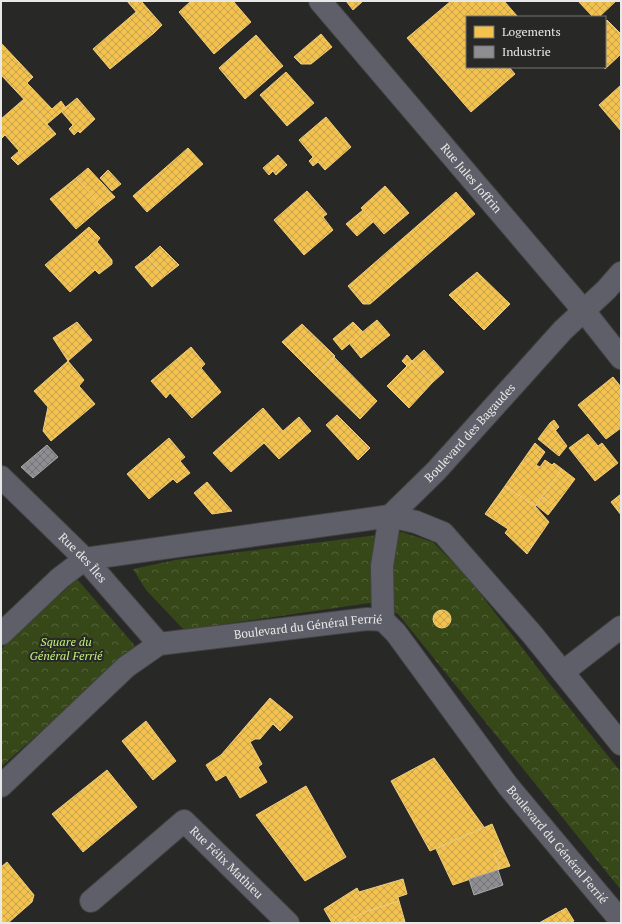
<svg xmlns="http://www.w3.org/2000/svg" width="622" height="924" font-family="'PT Serif',serif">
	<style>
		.park { fill: url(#park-crowns) }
		.homes { fill: url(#homes-cross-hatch); stroke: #efcd7c }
		.industry { fill: url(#industry-cross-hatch); stroke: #a8a9ac }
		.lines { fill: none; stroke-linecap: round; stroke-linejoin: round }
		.street-casing { stroke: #434342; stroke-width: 24 }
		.street { stroke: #5f5f6a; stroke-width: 22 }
		.labels { text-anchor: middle; stroke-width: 4; stroke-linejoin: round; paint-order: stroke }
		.street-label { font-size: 12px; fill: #e8e9e7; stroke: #282926 }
		.park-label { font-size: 12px; font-style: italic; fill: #c2f17d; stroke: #282926 }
	</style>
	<defs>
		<pattern id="park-crowns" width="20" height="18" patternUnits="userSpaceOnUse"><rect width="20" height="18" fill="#364718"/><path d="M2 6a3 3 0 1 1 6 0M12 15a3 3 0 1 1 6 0" fill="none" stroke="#53623a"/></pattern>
		<pattern id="homes-cross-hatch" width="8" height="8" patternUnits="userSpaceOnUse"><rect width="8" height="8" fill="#f2c14e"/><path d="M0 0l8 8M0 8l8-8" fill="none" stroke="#c7a24c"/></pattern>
		<pattern id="industry-cross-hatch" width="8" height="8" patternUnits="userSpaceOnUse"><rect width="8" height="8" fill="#8d8d92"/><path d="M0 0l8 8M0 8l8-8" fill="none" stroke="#747477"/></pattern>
	</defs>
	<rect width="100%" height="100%" fill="#282827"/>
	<g class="park">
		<polygon points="402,532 433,542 469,579 550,684 621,772 621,890 398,614 370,603 184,630 146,590 133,569 175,560"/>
		<polygon points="77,579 136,647 1,767 1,649"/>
	</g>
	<g class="homes">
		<polygon points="127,1 141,1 162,25 154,33"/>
		<polygon points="191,1 233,1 251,22 214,54 179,12"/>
		<polygon points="346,1 363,1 353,10"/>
		<polygon points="451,1 504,1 518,17 467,17 467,67 509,67 515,74 471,112 407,38"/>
		<polygon points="578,1 616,1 599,17 593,17"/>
		<polygon points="136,12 154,33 110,69 93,49"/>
		<polygon points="607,20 621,34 621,54 605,69 604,67 605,22"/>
		<polygon points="321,34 332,47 311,64 301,64 294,57"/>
		<polygon points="256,35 283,66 245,99 219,68"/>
		<polygon points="1,43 33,77 27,83 52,109 61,101 66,108 47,124 1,75"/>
		<polygon points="286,72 314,103 287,126 260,95"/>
		<polygon points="621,85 621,131 599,105"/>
		<polygon points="77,98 95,119 80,133 78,131 74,135 69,129 73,125 61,111"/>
		<polygon points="24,99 56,134 18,165 11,158 19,151 5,135 1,139 1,119"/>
		<polygon points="326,117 351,147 325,170 318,162 313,166 309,161 313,157 299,140"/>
		<polygon points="188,148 203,164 147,212 133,196"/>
		<polygon points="278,155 287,165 276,175 273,171 269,175 263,168"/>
		<polygon points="88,168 115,197 102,207 76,178"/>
		<polygon points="108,170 121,184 112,191 100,178"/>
		<polygon points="76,178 102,207 76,229 50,199"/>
		<polygon points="385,186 409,213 384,234 361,208"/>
		<polygon points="307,191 327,214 323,217 333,230 304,255 274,220"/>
		<polygon points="456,192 475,214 370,304 363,304 348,286"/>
		<polygon points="363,210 373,222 357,236 346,224"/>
		<polygon points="89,227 100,238 97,242 112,260 112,264 99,274 95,270 70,292 45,265"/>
		<polygon points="160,246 179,265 165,276 148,257"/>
		<polygon points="148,257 165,276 152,287 135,267"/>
		<polygon points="477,272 510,304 484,330 449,295"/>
		<polygon points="377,320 390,335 361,358 349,343"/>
		<polygon points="77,322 92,340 68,361 53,338"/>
		<polygon points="353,322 363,332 342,350 333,339"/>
		<polygon points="302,324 335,356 315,375 282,342"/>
		<polygon points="191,347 205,364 201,368 221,392 192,418 170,393 166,398 151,381"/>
		<polygon points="424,350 444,372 432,383 412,361"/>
		<polygon points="407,355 412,361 407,366 402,361"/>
		<polygon points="334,357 377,401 360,419 315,375"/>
		<polygon points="68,361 84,380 79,386 95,404 51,441 43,431 48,407 34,391"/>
		<polygon points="412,361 432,383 409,408 387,386"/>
		<polygon points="613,377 621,387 621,428 606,439 578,405"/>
		<polygon points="263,408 283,431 299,417 311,431 279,459 264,443 231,472 213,453"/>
		<polygon points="337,415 370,448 358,460 326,425"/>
		<polygon points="554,420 559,427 555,431 550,423"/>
		<polygon points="550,423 567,446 559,456 538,439"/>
		<polygon points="588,434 598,446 602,443 618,463 595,481 569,448"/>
		<polygon points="169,438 185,457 180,461 190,473 177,483 173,479 149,499 127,474"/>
		<polygon points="535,443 545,452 536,465 540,467 545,460 552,465 554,463 562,469 535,506 505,486"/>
		<polygon points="562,469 575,479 555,506 542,497"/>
		<polygon points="207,482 232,511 212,514 194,493"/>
		<polygon points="505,486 535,506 549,522 527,554 505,533 508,529 485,514"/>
		<polygon points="621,494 621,515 611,502"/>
		<polygon points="542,497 555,506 548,515 536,505"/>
		<circle cx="442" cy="619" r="9"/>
		<polygon points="270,698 293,717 280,731 273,724 260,739 255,739 250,742 262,764 258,767 267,782 240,798 226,775 216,781 206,765 221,755"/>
		<polygon points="146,721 176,761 153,780 122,741"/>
		<polygon points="434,758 484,827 430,851 391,781"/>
		<polygon points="107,770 137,807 83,852 52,814"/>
		<polygon points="306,786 346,857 305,881 256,815"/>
		<polygon points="492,824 503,850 494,854 500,869 453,885 436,849"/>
		<polygon points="503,850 510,866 500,869 494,854"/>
		<polygon points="7,862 34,895 32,902 8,923 2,923 1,867"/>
		<polygon points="403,879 407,894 398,897 399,901 365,912 344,923 332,923 324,909 357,888 359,892"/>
		<polygon points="399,901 405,922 344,923 365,912"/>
		<polygon points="566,908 574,921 570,923 539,923"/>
	</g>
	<g class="industry">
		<polygon points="47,445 58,457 33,478 21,467"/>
		<polygon points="498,870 503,885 474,895 469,879"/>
	</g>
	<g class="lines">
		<g class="street-casing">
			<g id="street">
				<path id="s1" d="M320,1L584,311L621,358"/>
				<path id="s2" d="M1,477L85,559L159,644"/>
				<path id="s3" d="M383,620L382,566L390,516L436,471L563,330L606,290L621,273"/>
				<polyline points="1,634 60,578 85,559 390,516 416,522 443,533 531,633 621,744"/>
				<polyline points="563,672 621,627"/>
				<path id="s4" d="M1,786L126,667L159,644L367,619L383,620L396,633L508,786L621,921"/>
				<path id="s5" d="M91,901L184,821L288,923"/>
			</g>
		</g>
		<use href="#street" class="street"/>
	</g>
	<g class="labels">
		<g class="street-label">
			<text dy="4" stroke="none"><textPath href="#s1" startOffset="233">Rue Jules Joffrin</textPath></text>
			<text dy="4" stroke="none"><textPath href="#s3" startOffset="220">Boulevard des Bagaudes</textPath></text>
			<text dy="4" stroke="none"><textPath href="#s2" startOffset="115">Rue des Îles</textPath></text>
			<text dy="4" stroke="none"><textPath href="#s4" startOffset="363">Boulevard du Général Ferrié</textPath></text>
			<text dy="4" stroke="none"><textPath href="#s4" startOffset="723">Boulevard du Général Ferrié</textPath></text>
			<text dy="4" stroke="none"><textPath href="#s5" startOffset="182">Rue Félix Mathieu</textPath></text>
		</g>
		<g class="park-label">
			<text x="66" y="646">Square du<tspan x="66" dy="14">Général Ferrié</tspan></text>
		</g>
	</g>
	<rect width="622" height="924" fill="none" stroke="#e8e9e7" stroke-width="4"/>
	<rect x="466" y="16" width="140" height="52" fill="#282926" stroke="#757673"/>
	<rect x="474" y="26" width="20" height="12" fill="#f2c14e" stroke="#757673"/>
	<text x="502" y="36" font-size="12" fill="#e8e9e7">Logements</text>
	<rect x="474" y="46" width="20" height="12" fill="#8d8d92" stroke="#757673"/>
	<text x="502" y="56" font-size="12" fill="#e8e9e7">Industrie</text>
</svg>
